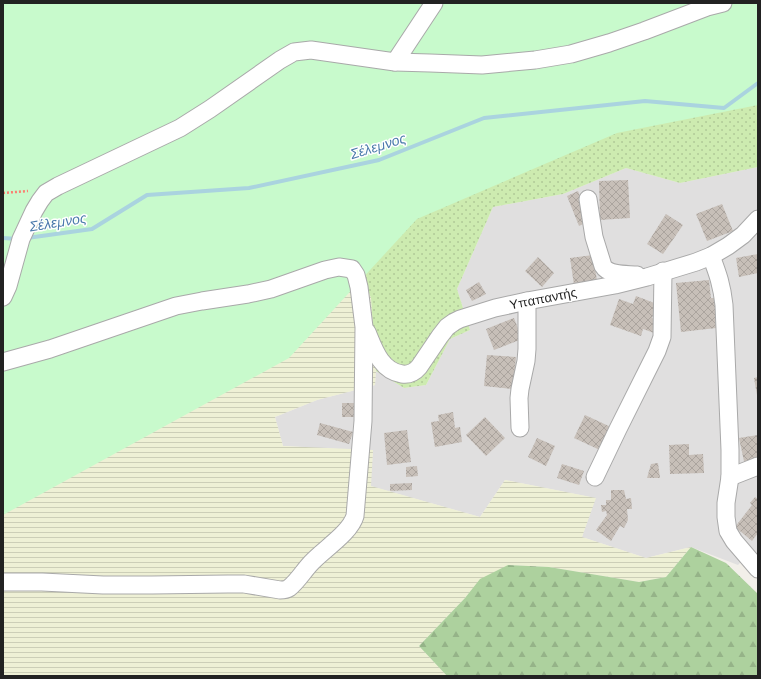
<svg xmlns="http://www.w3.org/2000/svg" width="761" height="679" font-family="'Work Sans',sans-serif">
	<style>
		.residential { fill: #e0dfdf }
		.farmland { fill: url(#farmland-rules) }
		.grass { fill: url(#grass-dots) }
		.forest { fill: url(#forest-firs) }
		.park { fill: #c8facc }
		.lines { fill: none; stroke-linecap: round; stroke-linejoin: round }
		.stream { stroke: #aad3df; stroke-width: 4 }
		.building { fill: url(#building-cross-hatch) }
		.minor-casing { stroke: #a9a9a9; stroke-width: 19 }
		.path { stroke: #fa8072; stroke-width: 2.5; stroke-dasharray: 2 2; stroke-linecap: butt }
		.minor { stroke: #fff; stroke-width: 17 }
		.labels { text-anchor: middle; stroke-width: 3; stroke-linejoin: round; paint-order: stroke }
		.street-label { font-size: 13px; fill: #222; stroke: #fff }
		.water-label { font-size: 14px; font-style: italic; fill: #4a7aab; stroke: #fff }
	</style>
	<defs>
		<pattern id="farmland-rules" width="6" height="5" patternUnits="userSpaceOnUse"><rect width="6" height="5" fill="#eef0d5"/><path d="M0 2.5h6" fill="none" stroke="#ccceb7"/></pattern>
		<pattern id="grass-dots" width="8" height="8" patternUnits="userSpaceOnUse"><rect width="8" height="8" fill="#cdebb0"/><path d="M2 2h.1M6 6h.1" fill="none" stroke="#b0c997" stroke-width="1.8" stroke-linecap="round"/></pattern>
		<pattern id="forest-firs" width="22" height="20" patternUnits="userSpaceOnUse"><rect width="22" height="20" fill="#add19e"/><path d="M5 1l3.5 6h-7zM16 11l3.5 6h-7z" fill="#95b388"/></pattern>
		<pattern id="building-cross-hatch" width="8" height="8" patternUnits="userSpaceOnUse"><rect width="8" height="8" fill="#c7bfb8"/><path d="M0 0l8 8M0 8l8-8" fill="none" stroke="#aba49e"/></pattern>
	</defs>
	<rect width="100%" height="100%" fill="#f2efe9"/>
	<polygon class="residential" points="758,167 758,557 751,551 738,565 691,547 646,558 582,537 595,498 505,480 480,517 370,486 373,451 283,446 275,417 317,400 375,385 376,371 404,388 426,385 450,339 470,330 457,289 493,207 563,194 626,168 680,183"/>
	<polygon class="farmland" points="356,260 371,298 376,371 375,385 317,400 275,417 283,446 373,450 371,486 480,517 505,480 596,498 582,537 646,558 691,547 666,577 639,582 549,567 509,565 481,579 465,598 419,646 447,676 3,676 3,355"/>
	<polygon class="grass" points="758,3 758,167 680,183 626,168 563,194 493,207 457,289 470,330 450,339 426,385 404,388 376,371 371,298 356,260 3,277"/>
	<polygon class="forest" points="691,547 726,563 758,594 758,676 447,676 419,646 465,598 480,579 508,565 549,567 639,582 666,577"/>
	<polygon class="park" points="3,3 758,3 758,105 617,133 417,219 289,358 3,515"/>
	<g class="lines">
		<g class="stream">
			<polyline points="3,238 17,239"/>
			<polyline points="27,238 92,229 147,195 249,188 379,160 484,118 645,101 724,108 758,83"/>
		</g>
	</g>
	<g class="building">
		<polygon points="628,180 630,218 600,220 599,181"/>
		<polygon points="578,191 590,221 579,226 567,196"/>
		<polygon points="722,204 733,231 707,241 696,214"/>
		<polygon points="666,214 683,225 663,254 647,244"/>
		<polygon points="758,254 758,273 739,277 736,258"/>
		<polygon points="593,255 597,281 574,285 570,258"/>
		<polygon points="538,257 554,273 542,287 525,271"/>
		<polygon points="709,280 711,298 718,298 720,319 715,319 716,328 681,332 676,283"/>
		<polygon points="479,282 486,294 472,301 466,290"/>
		<polygon points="636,296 657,304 652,318 658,320 654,333 643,329 641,336 610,325 619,299 633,304"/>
		<polygon points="514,318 522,339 494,350 486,329"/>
		<polygon points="487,355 516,357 513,389 484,386"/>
		<polygon points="758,377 758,395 757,395 754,378"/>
		<rect x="342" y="403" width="15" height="14"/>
		<polygon points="453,412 455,428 460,427 462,442 435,447 431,422 439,421 438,415"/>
		<polygon points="585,415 613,428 602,451 574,438"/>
		<polygon points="485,417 505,438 486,456 466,435"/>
		<polygon points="320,423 353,432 349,444 317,435"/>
		<polygon points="407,430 411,462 387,465 384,433"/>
		<polygon points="758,435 758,464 745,466 739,438"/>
		<polygon points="537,438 555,446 546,466 528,457"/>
		<polygon points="689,444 689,455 703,454 704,473 670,474 669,445"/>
		<polygon points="658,463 660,478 647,478 651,464"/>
		<polygon points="562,464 584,471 579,485 557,478"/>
		<polygon points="417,466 418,476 406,477 406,467"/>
		<polygon points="412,483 412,490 390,491 390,484"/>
		<polygon points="611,490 624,490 626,499 631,498 632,509 627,509 628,520 624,528 620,526 611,541 596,530 607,515 606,511 602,512 601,505 606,505 606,500 611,500"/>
		<polygon points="755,497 758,499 758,533 752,541 735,527 752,505 750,503"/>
	</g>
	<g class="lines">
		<g class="minor-casing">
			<g id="minor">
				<polyline points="395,62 434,3"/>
				<path d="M588,199L594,237L603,266C609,276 627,274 637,275"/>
				<path d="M711,256C718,274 722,286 724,305L730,450V477L726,503V517L728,531L734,541L758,569"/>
				<polyline points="3,297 8,286 21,239 34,211 40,201 46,193 58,186 180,128 210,109 280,60 294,52 311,50 395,62 430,63 482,65 535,60 571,54 609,43 644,31 707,7 723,3"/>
				<path d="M367,332C374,349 381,371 402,374C409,375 414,373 419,367L440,336L447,327L454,322L460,319L495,308L527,301L615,285L647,277L696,262L711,256L728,246L743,235L758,219"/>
				<path d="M3,362L50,349L176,306L202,301L248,294L271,289L325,270L339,267L352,269L356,275L359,287L364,327L363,421L355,516C350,533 324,549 312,562C304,570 298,581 289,588C286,590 284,590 280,590L244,584H228L152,585H103L42,582H3"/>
				<polyline points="520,428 519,398 520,389 526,361 527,349 527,301"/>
				<polyline points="595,477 618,429 657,351 662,337 663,271"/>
				<polyline points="730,477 758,466"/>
			</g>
		</g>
		<polyline class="path" points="3,193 28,191"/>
		<use href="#minor" class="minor"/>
	</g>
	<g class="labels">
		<g class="street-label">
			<text transform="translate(543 298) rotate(-11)" y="5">Υπαπαντής</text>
		</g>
		<g class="water-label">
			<text transform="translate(378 146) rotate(-17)" y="5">Σέλεμνος</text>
			<text transform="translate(58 222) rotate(-9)" y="5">Σέλεμνος</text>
		</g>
	</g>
	<rect width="761" height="679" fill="none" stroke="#222222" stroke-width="8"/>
</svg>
